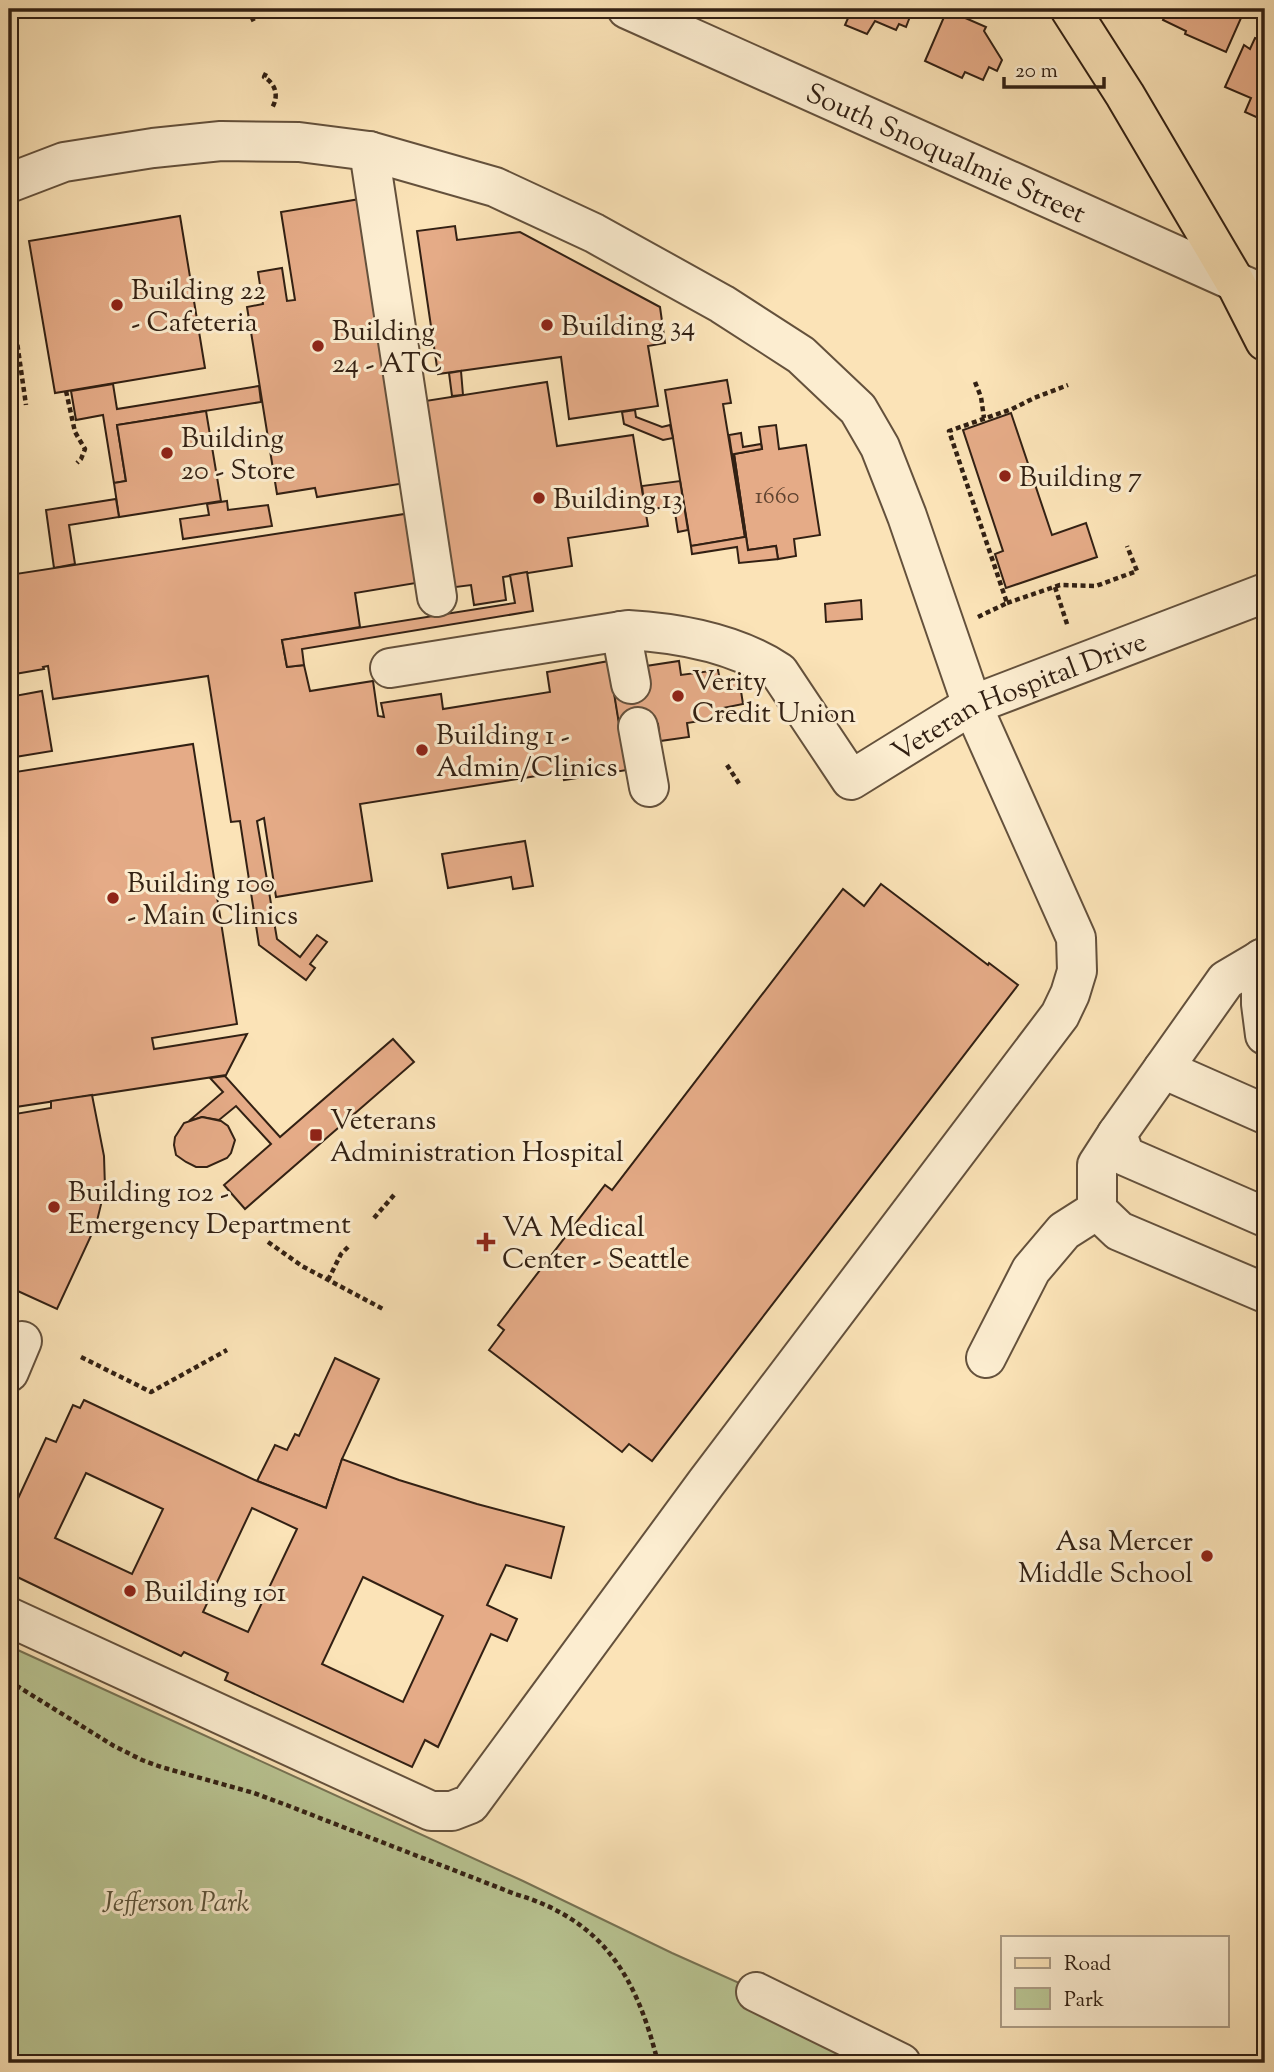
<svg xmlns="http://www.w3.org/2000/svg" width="1274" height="2072" font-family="'Sorts Mill Goudy',serif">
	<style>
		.green { fill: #b9c593; stroke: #767253; stroke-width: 2 }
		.building { fill: #e5ab87; stroke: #322013; stroke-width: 2; fill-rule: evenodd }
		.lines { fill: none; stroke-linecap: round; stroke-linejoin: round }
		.minor-casing { stroke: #64513c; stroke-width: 42 }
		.major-casing { stroke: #322013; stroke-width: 42 }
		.path { stroke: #322013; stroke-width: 4.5; stroke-dasharray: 5 3.5; stroke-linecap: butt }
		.minor { stroke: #fcedd0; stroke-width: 38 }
		.major { stroke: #fbe3b7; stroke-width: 38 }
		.poi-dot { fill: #8f2418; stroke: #fcedd0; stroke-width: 2.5 }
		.labels { text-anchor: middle; stroke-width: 6; stroke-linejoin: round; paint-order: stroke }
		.number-label { font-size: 24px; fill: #5f4330 }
		.street-label { font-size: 28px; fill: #322013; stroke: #fcedd0 }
		.poi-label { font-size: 28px; fill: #322013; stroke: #fcedd0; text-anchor: start }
		.park-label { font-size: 28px; font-style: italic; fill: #5a5239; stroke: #fcedd0 }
	</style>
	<rect width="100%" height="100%" fill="#fbe3b7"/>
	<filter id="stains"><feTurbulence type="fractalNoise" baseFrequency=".00286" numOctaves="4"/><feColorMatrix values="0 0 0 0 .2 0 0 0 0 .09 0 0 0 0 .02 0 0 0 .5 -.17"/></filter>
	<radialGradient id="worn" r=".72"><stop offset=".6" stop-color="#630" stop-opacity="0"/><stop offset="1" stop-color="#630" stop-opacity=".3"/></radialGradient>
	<polygon class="green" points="9,1646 523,1881 672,1953 918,2063 9,2063"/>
	<g class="building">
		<polygon points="822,9 841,9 838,16"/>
		<polygon points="852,9 905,9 904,12 911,14 906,27 899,24 896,30 875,21 867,34 845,25"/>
		<polygon points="1168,9 1245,9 1226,52 1185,34 1186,31 1163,20"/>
		<polygon points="947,10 986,27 984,31 1002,60 997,71 989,67 983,80 965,72 962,78 925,61"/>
		<polygon points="1255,38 1265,42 1265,121 1245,112 1251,98 1225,87 1244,45 1250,49"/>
		<polygon points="360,199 412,482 317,497 315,488 277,494 247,307 263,304 258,272 282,268 287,301 295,300 281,212"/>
		<polygon points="180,216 205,368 55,393 29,241"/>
		<polygon points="455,226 457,240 520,232 660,307 665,343 648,346 658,406 569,419 561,357 438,374 417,231"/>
		<polygon points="461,371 463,395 452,396 449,373"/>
		<polygon points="727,380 731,403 723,404 745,537 691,546 665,390"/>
		<polygon points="547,382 557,446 633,435 648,526 568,538 572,566 503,577 506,600 474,605 471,585 448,588 419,402"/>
		<polygon points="113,384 117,409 259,386 261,402 117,425 126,481 114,483 103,415 76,420 71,391"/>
		<polygon points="635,410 636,417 662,427 670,425 673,438 663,440 624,424 622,412"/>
		<polygon points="206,411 221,501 119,517 114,483 126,481 117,425"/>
		<polygon points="1011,413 1052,535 1086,523 1097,557 1006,588 995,554 1003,551 963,430"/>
		<polygon points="776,425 779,449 806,445 820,535 794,539 796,556 778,559 776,546 748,550 734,454 762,449 759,427"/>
		<polygon points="741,433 743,447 761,444 762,449 734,454 748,550 776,546 778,559 739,563 737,547 692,554 691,546 745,537 729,435"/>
		<polygon points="680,481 688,530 678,532 674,506 645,510 642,486"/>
		<polygon points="116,499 119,517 69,525 75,564 54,568 46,510"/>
		<polygon points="227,501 228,510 268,505 272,526 183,539 180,519 209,515 207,504"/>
		<polygon points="411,513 422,582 355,593 360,627 282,640 287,667 304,665 310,691 373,681 378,716 384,717 381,703 441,694 443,709 550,692 547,672 609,661 627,770 564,780 562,772 360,804 372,881 276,897 264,818 257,821 277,939 300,957 317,935 327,942 310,964 315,968 306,980 259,945 240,821 231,822 208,676 53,699 48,666 43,667 44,669 9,675 9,575"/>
		<polygon points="527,572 533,611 302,649 304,665 287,667 282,640 515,603 510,575"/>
		<polygon points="861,600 862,619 826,622 825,604"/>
		<polygon points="679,661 681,675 718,670 720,680 739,678 743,704 723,708 725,717 687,723 689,737 660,741 658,724 620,730 613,687 646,666"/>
		<polygon points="42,691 52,751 9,758 9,697"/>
		<polygon points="193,744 237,1024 152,1038 154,1049 247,1034 226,1075 9,1108 9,773"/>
		<polygon points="525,841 533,886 513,889 511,877 448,888 442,854"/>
		<polygon points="881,884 988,965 989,963 1018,985 652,1461 629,1444 622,1452 489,1350 504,1330 498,1325 605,1185 612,1190 843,889 864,906"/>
		<polygon points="393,1039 414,1062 245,1209 224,1185 271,1144 236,1106 219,1120 202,1117 189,1121 223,1092 210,1078 225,1076 280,1137"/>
		<polygon points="92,1095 104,1156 105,1188 96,1225 57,1309 9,1287 9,1115 51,1108 51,1101"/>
		<polygon points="202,1117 221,1121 228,1126 235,1140 231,1153 227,1158 207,1167 196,1167 186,1162 176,1155 174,1145 175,1137 184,1123"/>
		<polygon points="335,1358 379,1379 342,1459 326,1508 257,1481 275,1445 287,1450 295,1434 299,1436"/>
		<path d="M84,1400L257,1481L326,1508L342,1459L399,1480L477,1504L564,1527L551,1578L506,1565L487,1605L517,1619L507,1641L491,1634L438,1747L425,1740L412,1767L225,1680L228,1673L184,1652L181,1656L9,1573V1551L10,1549L12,1550L16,1542L9,1539V1518L46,1438L56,1442L73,1405L80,1408ZM86,1473L163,1509L132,1574L55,1538ZM252,1508L297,1529L248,1632L203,1612ZM363,1577L443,1616L403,1702L322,1664Z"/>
	</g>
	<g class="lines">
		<g class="minor-casing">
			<g id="minor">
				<path id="s1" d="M627,9L1265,295"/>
				<polyline points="369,151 437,597"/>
				<polyline points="9,183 64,162 153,148 221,141 299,142 369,151 495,187 594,233 722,304 801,355 858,409 880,447 907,516 972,705 1076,938 1077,971 1070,994 1060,1015 706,1483 470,1804 452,1811 431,1811 9,1617"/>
				<polyline points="621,631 631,684"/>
				<path id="s2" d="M390,668L628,630C680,633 735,643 779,672L851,780L972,705L1265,593"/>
				<polyline points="638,727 649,787"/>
				<polyline points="1265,957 1226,980 1117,1134 1125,1156 1265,1217"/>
				<polyline points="1261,959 1261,1004 1265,1035"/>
				<polyline points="1163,1069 1265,1114"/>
				<polyline points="1117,1134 1097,1165 1097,1210 1119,1231 1265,1293"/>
				<polyline points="986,1358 1031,1270 1064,1231 1097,1210"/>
				<polyline points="9,1372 22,1341"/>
				<polyline points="756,1992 901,2063"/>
			</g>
		</g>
		<g class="major-casing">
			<polyline id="major" points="1070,9 1125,95 1235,282 1265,341"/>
		</g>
		<g class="path">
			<polyline points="248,9 254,22"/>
			<path d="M266,73L264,77C276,84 279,96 272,108"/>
			<polyline points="9,286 26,405"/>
			<polyline points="975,382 981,397 984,418"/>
			<polyline points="66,391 75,432 85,449 81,459 77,463"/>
			<polyline points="1055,587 1068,627"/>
			<polyline points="1007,603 1060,585 1096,586 1137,571 1127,546"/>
			<polyline points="978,617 1007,603 949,431 1012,409 1034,398 1068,385"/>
			<polyline points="727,765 740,785"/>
			<polyline points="374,1218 394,1195"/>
			<polyline points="268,1242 302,1266 383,1309"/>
			<polyline points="328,1280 341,1254 348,1247"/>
			<polyline points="81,1357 151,1392 227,1350"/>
			<path d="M9,1681L114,1746L142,1760L161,1767L254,1793L289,1806L515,1894C604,1920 637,1978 658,2063"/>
		</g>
		<use href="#minor" class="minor"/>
		<use href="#major" class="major"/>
	</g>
	<g class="poi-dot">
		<circle cx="117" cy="305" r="7"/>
		<circle cx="547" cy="325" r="7"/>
		<circle cx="318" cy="346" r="7"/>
		<circle cx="167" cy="453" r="7"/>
		<circle cx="1005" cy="476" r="7"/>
		<circle cx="539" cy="498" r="7"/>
		<circle cx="678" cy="696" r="7"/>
		<circle cx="422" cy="750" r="7"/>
		<circle cx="113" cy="898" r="7"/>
		<rect x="309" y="1128" width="14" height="14" rx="3.5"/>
		<circle cx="54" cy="1207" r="7"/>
		<path d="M482.5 1231.5h7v7h7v7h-7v7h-7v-7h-7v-7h7z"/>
		<circle cx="1207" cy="1556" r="7"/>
		<circle cx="130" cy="1591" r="7"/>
	</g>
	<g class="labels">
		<g class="number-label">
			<text x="777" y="503">1660</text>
		</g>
		<g class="street-label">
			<text dy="10" stroke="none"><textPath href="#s1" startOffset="350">South Snoqualmie Street</textPath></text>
			<text dy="10" stroke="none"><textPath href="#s2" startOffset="718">Veteran Hospital Drive</textPath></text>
		</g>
		<g class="poi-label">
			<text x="131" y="299">Building 22<tspan x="131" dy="32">- Cafeteria</tspan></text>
			<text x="561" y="335">Building 34</text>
			<text x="332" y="340">Building<tspan x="332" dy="32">24 - ATC</tspan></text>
			<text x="181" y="447">Building<tspan x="181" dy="32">20 - Store</tspan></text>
			<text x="1019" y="486">Building 7</text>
			<text x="553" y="508">Building 13</text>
			<text x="692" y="690">Verity<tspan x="692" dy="32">Credit Union</tspan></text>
			<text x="436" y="744">Building 1 -<tspan x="436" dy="32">Admin/Clinics</tspan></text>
			<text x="127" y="892">Building 100<tspan x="127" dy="32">- Main Clinics</tspan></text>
			<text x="330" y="1129">Veterans<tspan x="330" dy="32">Administration Hospital</tspan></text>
			<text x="68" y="1201">Building 102 -<tspan x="68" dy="32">Emergency Department</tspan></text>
			<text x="502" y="1236">VA Medical<tspan x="502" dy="32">Center - Seattle</tspan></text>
			<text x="1193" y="1550" text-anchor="end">Asa Mercer<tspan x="1193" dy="32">Middle School</tspan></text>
			<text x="144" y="1601">Building 101</text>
		</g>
		<g class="park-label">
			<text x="176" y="1911">Jefferson Park</text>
		</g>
	</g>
	<rect width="1274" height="2072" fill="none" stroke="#fbe3b7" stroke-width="35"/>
	<rect x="10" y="10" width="1253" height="2051" fill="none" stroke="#322013" stroke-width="3.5"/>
	<rect x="18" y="18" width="1239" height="2037" fill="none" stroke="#322013" stroke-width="2"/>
	<rect x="1001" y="1936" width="228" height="91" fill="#fcedd0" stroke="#ab9b84" stroke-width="2"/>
	<rect x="1015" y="1958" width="35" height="10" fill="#fbe3b7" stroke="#ab9b84" stroke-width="2"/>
	<text x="1064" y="1970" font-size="21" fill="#322013">Road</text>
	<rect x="1015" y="1988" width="35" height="21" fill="#b9c593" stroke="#ab9b84" stroke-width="2"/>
	<text x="1064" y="2006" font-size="21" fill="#322013">Park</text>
	<path d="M1004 77v10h100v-10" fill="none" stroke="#322013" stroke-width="3.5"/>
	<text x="1015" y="77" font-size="21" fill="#322013" stroke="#fcedd0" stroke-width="5" paint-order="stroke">20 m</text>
	<rect width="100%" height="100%" filter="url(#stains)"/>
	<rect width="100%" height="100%" fill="url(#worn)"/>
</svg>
